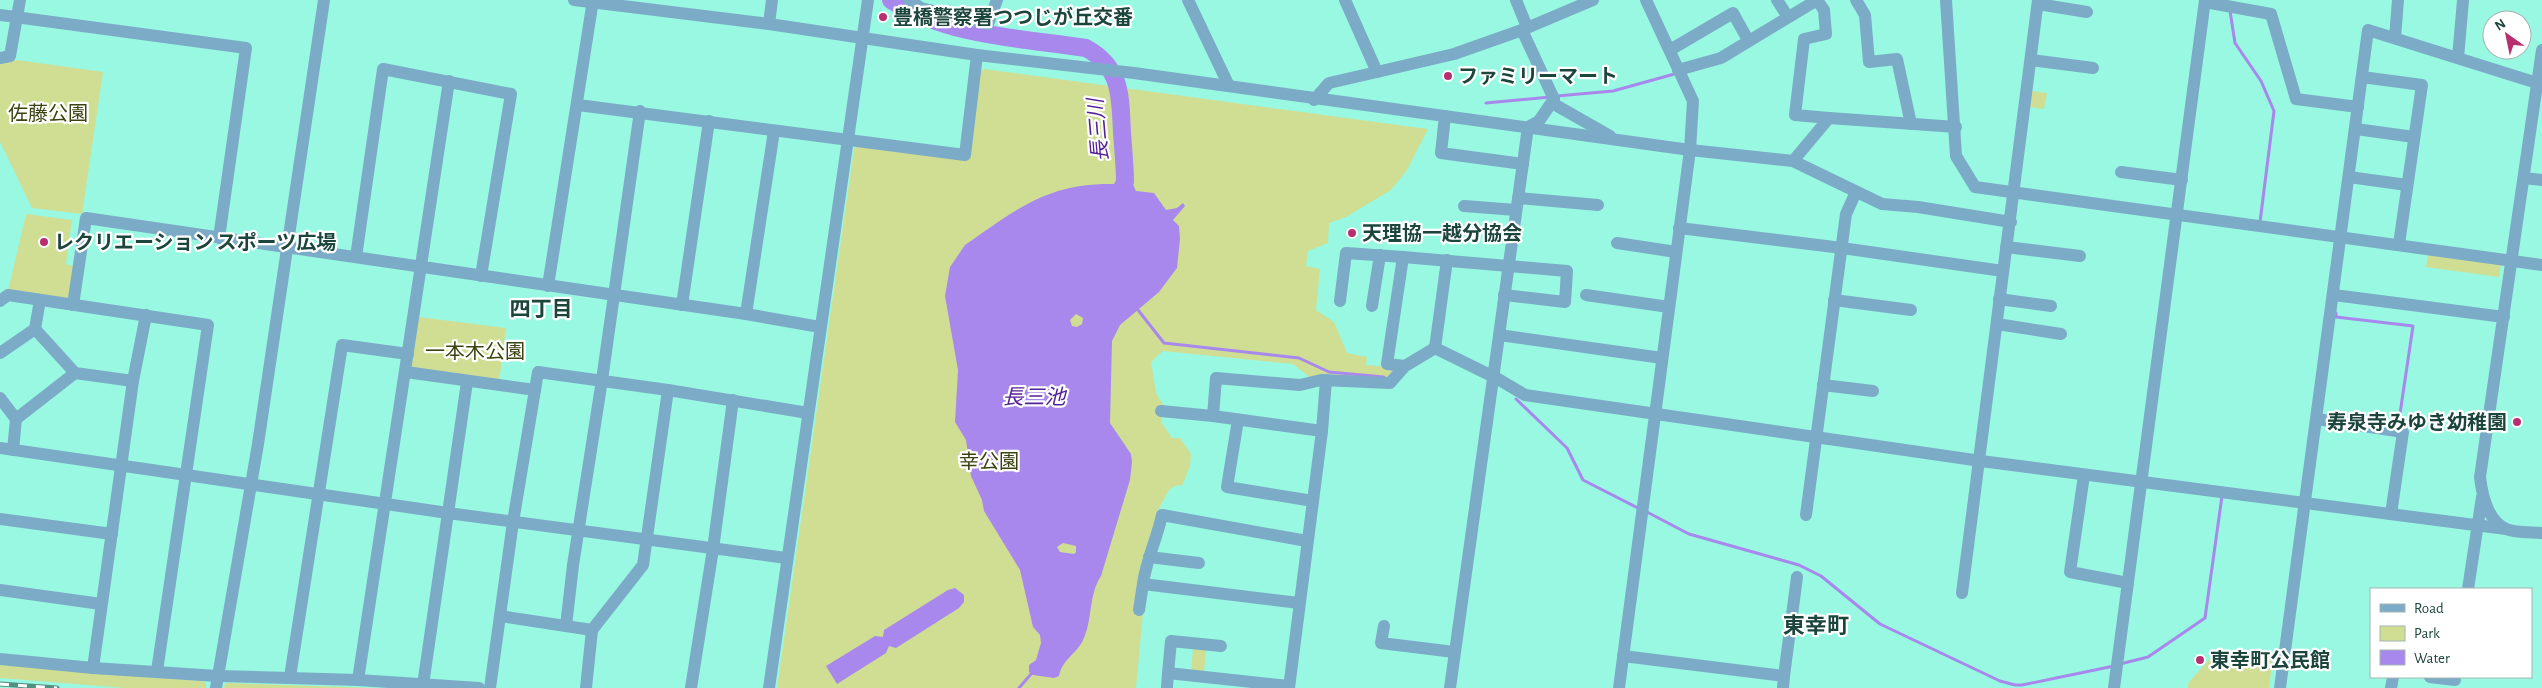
<svg xmlns="http://www.w3.org/2000/svg" width="2542" height="688" font-family="'Alegreya Sans','Noto Sans JP',sans-serif">
	<style>
		.green { fill: #d0de94 }
		.water { fill: #a888ed; fill-rule: evenodd }
		.lines { fill: none; stroke-linecap: round; stroke-linejoin: round }
		.stream { stroke: #a888ed; stroke-width: 3 }
		.river { stroke: #a888ed; stroke-width: 18 }
		.minor { stroke: #7cabc8; stroke-width: 12 }
		.rail-casing { stroke: #509081; stroke-width: 5 }
		.rail { stroke: #fff; stroke-width: 3; stroke-dasharray: 9; stroke-linecap: butt }
		.poi-dot { fill: #b72f6e; stroke: #fff; stroke-width: 2 }
		.labels { text-anchor: middle; stroke-width: 4.5; stroke-linejoin: round; paint-order: stroke }
		.poi-label { font-size: 20px; font-weight: bold; fill: #1c453c; stroke: #fff; text-anchor: start }
		.park-label { font-size: 20px; fill: #3c4312; stroke: #fff }
		.water-label { font-size: 21px; font-style: italic; fill: #542297; stroke: #fff }
		.neighbourhood-label { font-size: 21px; font-weight: bold; fill: #1c453c; stroke: #fff }
		.quarter-label { font-size: 22px; font-weight: bold; fill: #1c453c; stroke: #fff }
	</style>
	<rect width="100%" height="100%" fill="#98f8e1"/>
	<g class="green">
		<polygon points="17,60 103,72 82,214 32,208 0,142 0,63"/>
		<polygon points="984,69 1428,129 1407,170 1391,190 1346,217 1329,223 1328,243 1308,251 1306,266 1320,269 1316,310 1334,322 1347,353 1367,357 1366,365 1398,368 1388,380 1312,379 1293,364 1163,351 1151,362 1156,393 1164,406 1161,422 1172,438 1180,438 1191,454 1190,466 1182,486 1177,485 1169,490 1158,510 1152,539 1141,562 1139,586 1143,613 1136,688 777,688 854,149 858,146 969,160 980,72"/>
		<polygon points="2032,91 2047,93 2044,109 2029,107"/>
		<polygon points="26,214 72,220 66,264 76,267 71,296 66,299 8,291"/>
		<polygon points="2428,253 2501,263 2499,277 2426,267"/>
		<polygon points="419,317 506,328 499,382 411,368"/>
		<polygon points="1193,649 1206,650 1204,672 1191,671"/>
		<polygon points="2217,651 2273,657 2269,688 2187,688 2189,682"/>
		<polygon points="0,665 201,681 206,683 206,688 125,688 0,678"/>
		<polygon points="225,683 376,688 224,688"/>
	</g>
	<g class="water">
		<path d="M1117,178L1131,180L1136,191L1154,193L1166,210L1177,208L1183,203L1185,206L1173,220L1179,226L1180,239L1177,268L1159,292L1120,325L1112,341L1110,423L1131,454L1132,462L1130,480L1101,576C1088,596 1093,620 1083,640C1076,655 1063,658 1059,676L1054,678L1033,675L1029,672V665L1036,660L1041,643L1040,635L1033,627L1020,570L984,511L982,500L971,476L966,440L955,422L958,370L945,296L950,267L965,245C1017,209 1047,183 1114,184ZM1076,314L1083,318L1082,324L1077,327L1072,326L1070,320ZM1063,543L1076,546V552L1074,554L1060,552L1057,547Z"/>
		<polygon points="955,588 964,595 964,602 959,608 896,648 889,646 886,653 837,684 826,666 875,636 883,637 884,630 948,590"/>
	</g>
	<g class="lines">
		<g class="stream">
			<polyline points="2230,11 2235,43 2261,81 2274,111 2260,222"/>
			<polyline points="1557,96 1613,91 1678,73"/>
			<polyline points="1486,103 1550,97"/>
			<polyline points="1138,310 1164,343 1299,358 1329,372 1384,377"/>
			<polyline points="2336,313 2336,317 2413,326 2398,427"/>
			<polyline points="1516,399 1567,448 1583,480 1640,509"/>
			<polyline points="1645,511 1689,534 1799,565 1821,576 1880,624 2000,681 2015,685 2022,685 2114,666"/>
			<polyline points="2120,664 2148,657 2205,618 2222,496"/>
			<polyline points="1019,688 1031,674"/>
		</g>
		<path class="river" d="M891,0C949,36 1020,38 1086,48C1122,68 1120,96 1122,132C1123,149 1125,165 1125,182"/>
		<g class="minor">
			<polyline points="574,0 769,24 977,55 1134,73 1690,150 1793,161 1882,204 1918,207 2011,222"/>
			<polyline points="909,0 921,8 988,24 997,0"/>
			<polyline points="1188,0 1229,86"/>
			<polyline points="1345,0 1377,72 1454,54 1522,30 1593,0"/>
			<polyline points="1516,0 1527,27"/>
			<polyline points="1777,0 1788,17"/>
			<polyline points="1817,0 1824,10 1826,34 1804,39 1795,115 1829,118"/>
			<polyline points="1856,0 1865,15 1869,62 1897,59 1911,124"/>
			<polyline points="1946,0 1956,156 1975,187 2542,265"/>
			<polyline points="2205,2 2271,14 2296,99 2358,107"/>
			<polyline points="2038,4 2087,12"/>
			<polyline points="0,15 246,48 219,238"/>
			<polyline points="769,24 772,0"/>
			<polyline points="2395,38 2398,0"/>
			<polyline points="1670,50 1733,13 1748,40"/>
			<path d="M2542,50L2480,477C2482,495 2487,520 2506,529C2515,533 2532,532 2542,533"/>
			<polyline points="0,58 10,56 20,0"/>
			<polyline points="2458,58 2463,0"/>
			<polyline points="2031,60 2093,68"/>
			<polyline points="1678,70 1721,58 1817,0"/>
			<polyline points="2362,77 2422,85 2399,244"/>
			<polyline points="1314,100 1329,83 1377,72"/>
			<polyline points="1552,103 1610,136"/>
			<polyline points="578,105 965,155 977,55"/>
			<polyline points="1445,116 1441,153 1523,164"/>
			<polyline points="2356,129 2414,137"/>
			<polyline points="1793,161 1829,118 1956,127"/>
			<polyline points="2121,172 2182,180"/>
			<polyline points="2349,177 2407,185"/>
			<polyline points="2524,178 2542,180"/>
			<polyline points="1518,198 1598,205"/>
			<polyline points="1464,206 1516,210"/>
			<polyline points="1679,228 1842,248 2003,271"/>
			<polyline points="1617,243 1676,252"/>
			<polyline points="2006,247 2080,256"/>
			<polyline points="356,257 383,69 511,94 481,276"/>
			<polyline points="548,286 593,0"/>
			<polyline points="1586,295 1669,307"/>
			<polyline points="2334,295 2504,317"/>
			<polyline points="1999,299 2051,306"/>
			<polyline points="1834,300 1911,310"/>
			<polyline points="0,301 8,295 208,325 157,671"/>
			<polyline points="1340,301 1346,253 1403,257"/>
			<polyline points="73,305 86,218 746,314 820,327"/>
			<polyline points="682,305 709,121"/>
			<polyline points="1372,306 1380,255"/>
			<polyline points="746,314 774,131"/>
			<polyline points="1997,324 2061,334"/>
			<polyline points="35,329 75,373 133,381"/>
			<polyline points="1499,335 1662,358"/>
			<polyline points="1435,348 1447,260"/>
			<polyline points="0,353 35,329 40,300"/>
			<polyline points="1405,366 1387,364 1403,257 1567,271 1565,302 1504,295"/>
			<polyline points="406,372 535,390"/>
			<polyline points="1823,385 1873,391"/>
			<polyline points="0,398 16,419 13,450"/>
			<polyline points="1161,411 1213,416 1322,431 1289,688"/>
			<polyline points="1213,416 1216,378 1300,385 1321,380 1390,383 1405,366 1435,348 1498,379 1525,395 1981,461 2506,529"/>
			<polyline points="16,419 75,373"/>
			<polyline points="2317,419 2403,432 2391,514"/>
			<polyline points="1238,420 1227,487 1313,501"/>
			<polyline points="1322,431 1326,380"/>
			<polyline points="0,448 448,513 786,558"/>
			<polyline points="2084,475 2070,572 2128,583"/>
			<polyline points="1806,515 1846,214 1856,192"/>
			<polyline points="0,519 112,534"/>
			<polyline points="1149,557 1199,563"/>
			<polyline points="2468,589 2482,497"/>
			<polyline points="0,590 101,604"/>
			<polyline points="1962,593 2038,0"/>
			<path d="M1299,603L1143,584C1146,560 1157,539 1162,515L1307,541"/>
			<polyline points="1139,610 1143,584"/>
			<polyline points="500,616 592,630 586,688"/>
			<polyline points="566,626 573,565 602,380 640,111"/>
			<polyline points="1384,626 1381,643 1454,652"/>
			<polyline points="592,630 643,565 668,390"/>
			<polyline points="1623,656 1784,676 1783,688"/>
			<polyline points="0,659 93,668 218,676 358,680 479,688"/>
			<polyline points="93,668 133,381 146,315"/>
			<polyline points="1168,673 1171,641 1221,646"/>
			<polyline points="1784,676 1797,577"/>
			<polyline points="290,677 342,345 408,354"/>
			<polyline points="2430,677 2455,680"/>
			<polyline points="358,680 449,81"/>
			<polyline points="423,685 467,382"/>
			<polyline points="216,688 258,444 324,0"/>
			<polyline points="490,688 513,522 538,372 668,390 808,413"/>
			<polyline points="691,688 713,549 733,400"/>
			<polyline points="769,688 868,0"/>
			<polyline points="1167,688 1168,673 1289,686"/>
			<polyline points="1450,688 1528,127 1539,121 1554,99 1522,30"/>
			<polyline points="1619,688 1690,150 1693,101 1646,0"/>
			<polyline points="2114,688 2205,0"/>
			<polyline points="2280,688 2368,30 2537,83"/>
			<polyline points="2391,688 2393,677"/>
		</g>
		<g class="rail-casing">
			<polyline id="rail" points="0,684 57,688"/>
		</g>
		<use href="#rail" class="rail"/>
	</g>
	<g class="poi-dot">
		<circle cx="883" cy="17" r="5"/>
		<circle cx="1448" cy="76" r="5"/>
		<circle cx="1352" cy="233" r="5"/>
		<circle cx="44" cy="242" r="5"/>
		<circle cx="2517" cy="422" r="5"/>
		<circle cx="2200" cy="660" r="5"/>
	</g>
	<g class="labels">
		<g class="poi-label">
			<text x="893" y="24">豊橋警察署つつじが丘交番</text>
			<text x="1458" y="83">ファミリーマート</text>
			<text x="1362" y="240">天理協一越分協会</text>
			<text x="54" y="249">レクリエーション スポーツ広場</text>
			<text x="2507" y="429" text-anchor="end">寿泉寺みゆき幼稚園</text>
			<text x="2210" y="667">東幸町公民館</text>
		</g>
		<g class="park-label">
			<text x="48" y="120">佐藤公園</text>
			<text x="475" y="358">一本木公園</text>
			<text x="989" y="468">幸公園</text>
		</g>
		<g class="water-label">
			<text transform="translate(1098 130) rotate(-95)" y="7">長三川</text>
			<text x="1034" y="404">長三池</text>
		</g>
		<g class="neighbourhood-label">
			<text x="541" y="316">四丁目</text>
		</g>
		<g class="quarter-label">
			<text x="1816" y="633">東幸町</text>
		</g>
	</g>
	<rect x="2370" y="588" width="162" height="90" fill="#ffffff" stroke="#a4b5b1"/>
	<rect x="2380" y="604" width="25" height="8" fill="#7cabc8" stroke="#a4b5b1"/>
	<text x="2414" y="613" font-size="15" fill="#1c453c">Road</text>
	<rect x="2380" y="626" width="25" height="15" fill="#d0de94" stroke="#a4b5b1"/>
	<text x="2414" y="638" font-size="15" fill="#1c453c">Park</text>
	<rect x="2380" y="650" width="25" height="15" fill="#a888ed" stroke="#a4b5b1"/>
	<text x="2414" y="663" font-size="15" fill="#1c453c">Water</text>
	<g transform="translate(2507 35) rotate(327)"><circle r="24" fill="#ffffff" stroke="#a4b5b1"/>
	<path d="M0-4L9 19L0 12L-9 19Z" fill="#b72f6e"/>
	<text y="-8" font-size="14" font-weight="bold" text-anchor="middle" fill="#1c453c">N</text>
	</g>
</svg>
